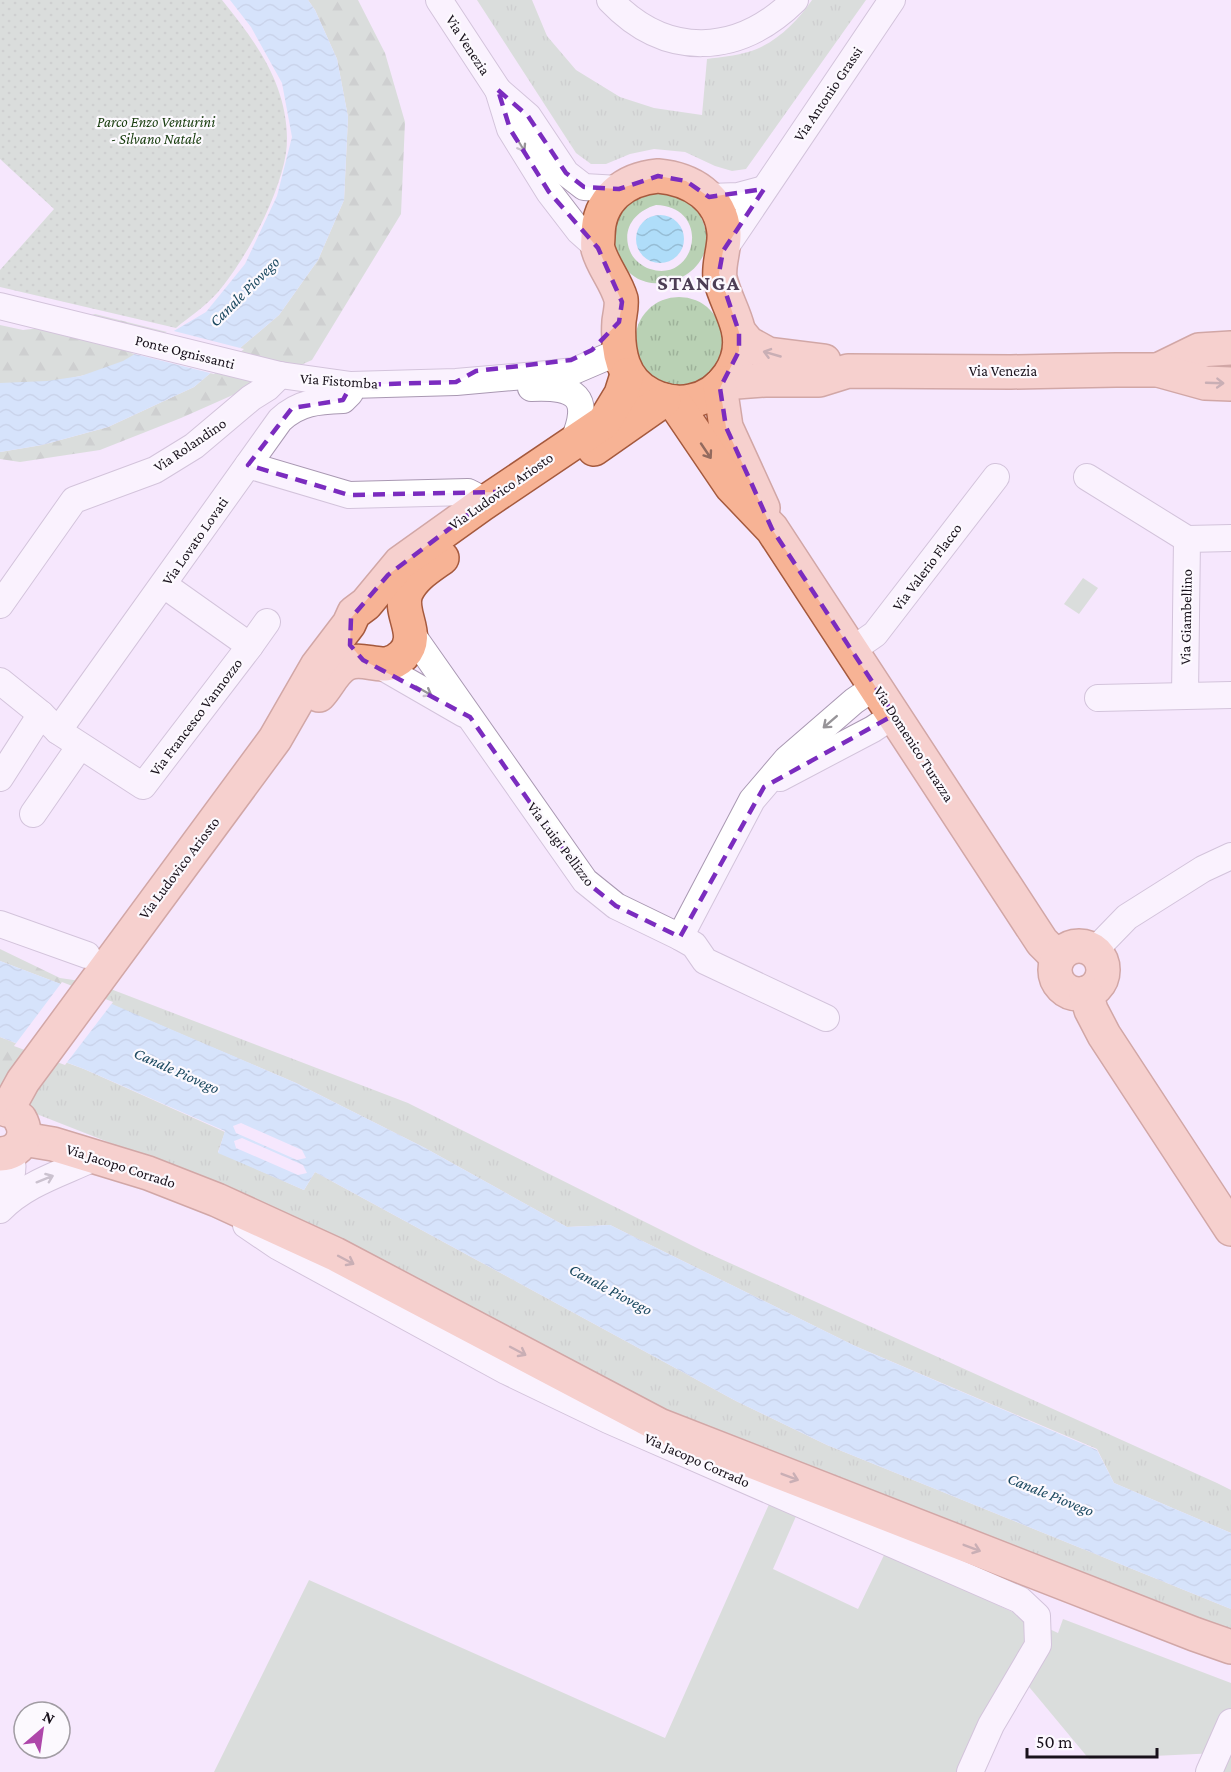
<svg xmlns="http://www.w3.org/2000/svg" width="1231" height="1772" font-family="'Crimson Pro',serif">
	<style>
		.grass { fill: url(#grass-tufts); fill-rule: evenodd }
		.forest { fill: url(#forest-firs) }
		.park { fill: url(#park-dots) }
		.garden { fill: #b9d1b4 }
		.water { fill: url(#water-waves); fill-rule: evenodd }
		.pier { fill: #f6e7fd }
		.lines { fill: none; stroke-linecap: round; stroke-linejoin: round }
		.minor-casing { stroke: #a998b2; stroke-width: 28 }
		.major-casing { stroke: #a5593d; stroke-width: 36 }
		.minor { stroke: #fff; stroke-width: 26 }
		.major { stroke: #f7b395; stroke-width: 33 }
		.oneway { stroke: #979498 }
		.oneway2 { stroke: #936a5e }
		.marked { fill: none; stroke: #7b2cbf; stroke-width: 4.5; stroke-dasharray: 12 8; stroke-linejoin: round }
		.labels { text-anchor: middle; stroke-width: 4.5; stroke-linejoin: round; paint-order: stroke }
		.street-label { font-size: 15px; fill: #18111b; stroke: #fcf9fe }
		.park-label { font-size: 15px; font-style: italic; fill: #173c0d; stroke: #fcf9fe }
		.water-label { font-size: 16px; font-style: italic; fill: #1a485f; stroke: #fcf9fe }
		.district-label { font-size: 21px; font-weight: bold; letter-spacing: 1.5px; fill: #4d3e55; stroke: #fcf9fe }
	</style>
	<defs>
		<pattern id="grass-tufts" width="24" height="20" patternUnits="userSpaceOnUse" patternTransform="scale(1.5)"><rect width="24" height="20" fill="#b9d1b4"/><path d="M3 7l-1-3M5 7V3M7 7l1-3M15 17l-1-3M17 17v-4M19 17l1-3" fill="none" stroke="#9eb29a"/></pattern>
		<pattern id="forest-firs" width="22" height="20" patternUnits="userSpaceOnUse" patternTransform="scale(1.5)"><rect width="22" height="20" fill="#b9d1b4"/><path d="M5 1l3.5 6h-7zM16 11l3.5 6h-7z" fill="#9eb29a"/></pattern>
		<pattern id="park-dots" width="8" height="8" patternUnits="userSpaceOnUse" patternTransform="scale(1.5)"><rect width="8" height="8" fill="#b9d1b4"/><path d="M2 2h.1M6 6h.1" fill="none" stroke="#9eb29a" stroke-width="1.8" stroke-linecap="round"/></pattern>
		<pattern id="water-waves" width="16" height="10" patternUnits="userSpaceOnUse" patternTransform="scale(1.5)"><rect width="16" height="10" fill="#afddf9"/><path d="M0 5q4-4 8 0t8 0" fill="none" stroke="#96bdd5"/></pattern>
	</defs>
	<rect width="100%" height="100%" fill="#f6e7fd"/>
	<g class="grass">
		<path d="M477,0H532L547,36L576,70L620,97L654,108L702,115L707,59C720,57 735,56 748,52C774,45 797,22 812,0H866L746,169L732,171L715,166L685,152L654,149L630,154L606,164H591L576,153Z"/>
		<path d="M665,192C672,194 681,196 687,200C694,205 700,213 703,222C725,276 640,310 618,256C608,233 618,204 642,195C649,193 658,193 665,192ZM656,205C713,207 696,284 650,269C641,266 633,259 630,251C621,229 635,211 656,205Z"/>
		<circle cx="679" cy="341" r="44"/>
		<polygon points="95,983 408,1103 701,1250 1217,1483 1231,1490 1231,1533 1114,1483 1097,1449 855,1346 610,1225 567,1227 425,1148 296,1083 87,994"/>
		<polygon points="43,1054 84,1069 225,1132 218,1152 304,1190 315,1172 736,1401 827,1445 1231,1609 1231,1636 631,1398 113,1144 6,1102"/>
	</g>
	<g class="forest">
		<polygon points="308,0 358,0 385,53 405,122 401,214 312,360 181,418 100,450 20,462 0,459 0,452 42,445 108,427 194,387 279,315 318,260 344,200 348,117 337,59 315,10"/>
		<path d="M95,314L171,333C155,342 139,354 123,362C86,378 40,386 0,383V325L23,330L58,326Z"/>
		<polygon points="0,949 60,978 94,983 87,994 0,961"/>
		<polygon points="0,1037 43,1054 0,1099"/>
	</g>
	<path class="park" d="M0,0H222C244,27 267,57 278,89C285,108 289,133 286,153C279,197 246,259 218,292C206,306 189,317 176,328L0,287V270L54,209L0,159Z"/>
	<g class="garden">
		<polygon points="1083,578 1098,588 1079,614 1064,604"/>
		<polygon points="770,1502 797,1514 773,1569 858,1609 885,1553 1058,1633 1063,1619 1231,1683 1231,1772 1211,1772 1218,1753 1089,1759 1025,1682 962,1772 214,1772 309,1580 665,1738"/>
	</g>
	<g class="water">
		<polygon points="230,0 308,0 315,10 337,59 348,117 344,200 318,260 279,315 194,387 108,427 42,445 0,452 0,383 47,381 81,376 123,361 206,312 245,264 277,196 292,137 282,83 251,27"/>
		<circle cx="660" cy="239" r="24"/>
		<path d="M0,961L98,998L296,1083L425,1148L567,1227L610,1225L855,1346L1097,1450L1114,1483L1231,1533V1609L827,1445L736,1401L315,1172L304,1190L218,1153L225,1131L84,1069L0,1037ZM241,1123L302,1150L306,1158L297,1160L236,1133L233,1126ZM242,1138L303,1165L307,1173L298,1175L236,1148L234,1141Z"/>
	</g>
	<g class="pier">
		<polygon points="170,330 244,349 214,374 131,353"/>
		<polygon points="62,982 113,1002 65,1065 14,1046"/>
	</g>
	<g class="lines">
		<g class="minor-casing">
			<g id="minor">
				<polyline points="439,0 498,90 510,129 549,192 579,231 598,248"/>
				<path d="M610,0C666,59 738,56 795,0"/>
				<polyline points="498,90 528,116 566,173 584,187 619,189"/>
				<polyline points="709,197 738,196 764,189"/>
				<polyline points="723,251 892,0"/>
				<polyline points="0,306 280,375 351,385 456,382 548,374 574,371 609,356 624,366"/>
				<path d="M531,388C575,386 593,396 573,442"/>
				<polyline points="248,465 349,495 468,492 474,495 481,505"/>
				<polyline points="1087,477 1187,539"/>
				<polyline points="0,605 74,500 155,470 194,446 251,398 267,388 280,375"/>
				<polyline points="411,633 585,881 616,906 680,937 752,800 787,759 854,701 876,686"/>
				<polyline points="250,646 267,622"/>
				<polyline points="852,650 875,634 996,477"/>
				<polyline points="379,665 464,714"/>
				<polyline points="0,681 41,714 58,731 143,786 250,646 164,585"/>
				<polyline points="1185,695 1187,539 1231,538"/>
				<polyline points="1098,698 1231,695"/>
				<path d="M58,731L280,420C299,402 318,401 343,400L350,393L351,385"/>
				<polyline points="0,778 41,714"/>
				<polyline points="780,778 873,729 894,715"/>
				<polyline points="33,814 80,746"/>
				<polyline points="0,924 87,955"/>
				<polyline points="680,937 694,945 705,961 826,1018"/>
				<polyline points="1094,951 1127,917 1203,869 1231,856"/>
				<path d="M0,1202C8,1186 17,1171 10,1153"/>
				<path d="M0,1210C26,1183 63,1173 96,1157"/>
				<polyline points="246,1225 277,1246 506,1371 608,1420 1020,1600 1037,1616 1038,1645 991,1725 970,1772"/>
				<polyline points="1209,1772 1231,1722"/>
			</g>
		</g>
		<g class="major-casing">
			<g id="major">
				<path d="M658,176C691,179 721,197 724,233C725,248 718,264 720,278C724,296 734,312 738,329C746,362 722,395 691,401C677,404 663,401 651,395C622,381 617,351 619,321C620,314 622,306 621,299C616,281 603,267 598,249C597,245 598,240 598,236C598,199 625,179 658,176Z"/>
				<polyline points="739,332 748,343 768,354 824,361"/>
				<polyline points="1158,370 1199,350 1231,348"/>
				<polyline points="723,383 765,380 819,380 848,371 1011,372 1116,370 1158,370 1205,383 1231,384"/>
				<polyline points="720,386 726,427 763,508"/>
				<polyline points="674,402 731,486 772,529 1042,942 1058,958"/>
				<polyline points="594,449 664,400"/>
				<path d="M319,695C328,686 334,670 346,664C365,654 383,675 403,655C422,635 398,614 406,593C413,577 428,568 442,558"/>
				<circle cx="1079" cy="970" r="24"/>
				<polyline points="1086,993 1091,1010 1104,1035 1231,1229"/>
				<polyline points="7,1110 23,1081 275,739 317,666 349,624 354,613 366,604 400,563 481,505 604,422 621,394 627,375"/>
				<polyline points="23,1139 53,1144 148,1173 217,1200 335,1254 659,1425 1194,1634 1231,1647"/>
				<path d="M0,1154C20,1153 30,1136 20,1119"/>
			</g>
		</g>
		<use href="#minor" class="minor"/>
		<use href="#major" class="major"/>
	</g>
	<defs><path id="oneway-shaft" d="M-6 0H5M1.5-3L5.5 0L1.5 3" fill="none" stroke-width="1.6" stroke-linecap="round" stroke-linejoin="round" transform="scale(1.5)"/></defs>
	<g class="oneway">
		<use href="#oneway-shaft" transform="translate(520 144) rotate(59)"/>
		<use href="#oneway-shaft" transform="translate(424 691) rotate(30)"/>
		<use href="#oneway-shaft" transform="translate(830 722) rotate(139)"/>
		<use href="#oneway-shaft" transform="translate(45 1179) rotate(-22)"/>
	</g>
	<g class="oneway2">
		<use href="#oneway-shaft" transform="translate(772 354) rotate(-164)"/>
		<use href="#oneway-shaft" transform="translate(1215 383) rotate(2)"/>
		<use href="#oneway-shaft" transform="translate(706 451) rotate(56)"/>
		<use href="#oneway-shaft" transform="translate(346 1260) rotate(28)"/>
		<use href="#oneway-shaft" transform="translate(518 1351) rotate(28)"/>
		<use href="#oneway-shaft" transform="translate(790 1477) rotate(21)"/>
		<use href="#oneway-shaft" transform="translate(972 1548) rotate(21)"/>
	</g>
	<path d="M0 0H1231V1772H0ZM498,90L528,116L566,173L584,187L619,189L658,176L686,181L709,197L764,189L723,251L719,273L739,332V351L720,388L726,427L772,529L894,715L764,787L680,937L616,906L585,881L470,717L363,660L350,645L351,618L388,575L498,492L349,495L248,465L292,408L343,400L351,385L456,382L476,371L571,360L592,350L619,322L622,302L598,248L549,192L510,129Z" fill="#f6e7fd" fill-opacity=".55" fill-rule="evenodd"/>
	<path class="marked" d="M498,90L528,116L566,173L584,187L619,189L658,176L686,181L709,197L764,189L723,251L719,273L739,332V351L720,388L726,427L772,529L894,715L764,787L680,937L616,906L585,881L470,717L363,660L350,645L351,618L388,575L498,492L349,495L248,465L292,408L343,400L351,385L456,382L476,371L571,360L592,350L619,322L622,302L598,248L549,192L510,129Z"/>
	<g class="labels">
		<g class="street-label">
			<text transform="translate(468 45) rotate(57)" y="5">Via Venezia</text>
			<text transform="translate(828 94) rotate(-56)" y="5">Via Antonio Grassi</text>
			<text transform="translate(185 352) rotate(14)" y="5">Ponte Ognissanti</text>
			<text x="1003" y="376">Via Venezia</text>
			<text transform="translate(339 381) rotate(4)" y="5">Via Fistomba</text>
			<text transform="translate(190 445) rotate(-34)" y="5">Via Rolandino</text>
			<text transform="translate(501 491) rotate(-35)" y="5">Via Ludovico Ariosto</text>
			<text transform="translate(195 541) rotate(-55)" y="5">Via Lovato Lovati</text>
			<text transform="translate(927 567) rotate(-53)" y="5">Via Valerio Flacco</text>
			<text transform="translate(1186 617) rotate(-89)" y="5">Via Giambellino</text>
			<text transform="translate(196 717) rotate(-53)" y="5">Via Francesco Vannozzo</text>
			<text transform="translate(914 744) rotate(57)" y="5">Via Domenico Turazza</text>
			<text transform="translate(561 844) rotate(53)" y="5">Via Luigi Pellizzo</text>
			<text transform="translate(179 868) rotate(-53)" y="5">Via Ludovico Ariosto</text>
			<text transform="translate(121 1166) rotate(18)" y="5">Via Jacopo Corrado</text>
			<text transform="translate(697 1460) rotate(24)" y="5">Via Jacopo Corrado</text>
		</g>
		<g class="park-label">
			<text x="156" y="127">Parco Enzo Venturini<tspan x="156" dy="17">- Silvano Natale</tspan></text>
		</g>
		<g class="water-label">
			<text transform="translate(244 291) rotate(-45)" y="6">Canale Piovego</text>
			<text transform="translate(177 1070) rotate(24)" y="6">Canale Piovego</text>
			<text transform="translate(611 1289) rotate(28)" y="6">Canale Piovego</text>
			<text transform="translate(1051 1494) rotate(22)" y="6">Canale Piovego</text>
		</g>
		<g class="district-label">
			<text x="699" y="290">STANGA</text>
		</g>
	</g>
	<g transform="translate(42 1730) rotate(29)"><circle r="28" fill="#fcf9fe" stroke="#a19ca3" stroke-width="1.5"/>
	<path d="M0-4.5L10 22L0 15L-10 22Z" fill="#ae47aa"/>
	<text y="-9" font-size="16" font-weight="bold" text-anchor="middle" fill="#18111b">N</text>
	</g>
	<path d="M1027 1748v9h130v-9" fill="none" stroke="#18111b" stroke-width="3"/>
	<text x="1036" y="1748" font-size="18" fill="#18111b" stroke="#fcf9fe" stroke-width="4.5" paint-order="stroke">50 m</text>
</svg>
